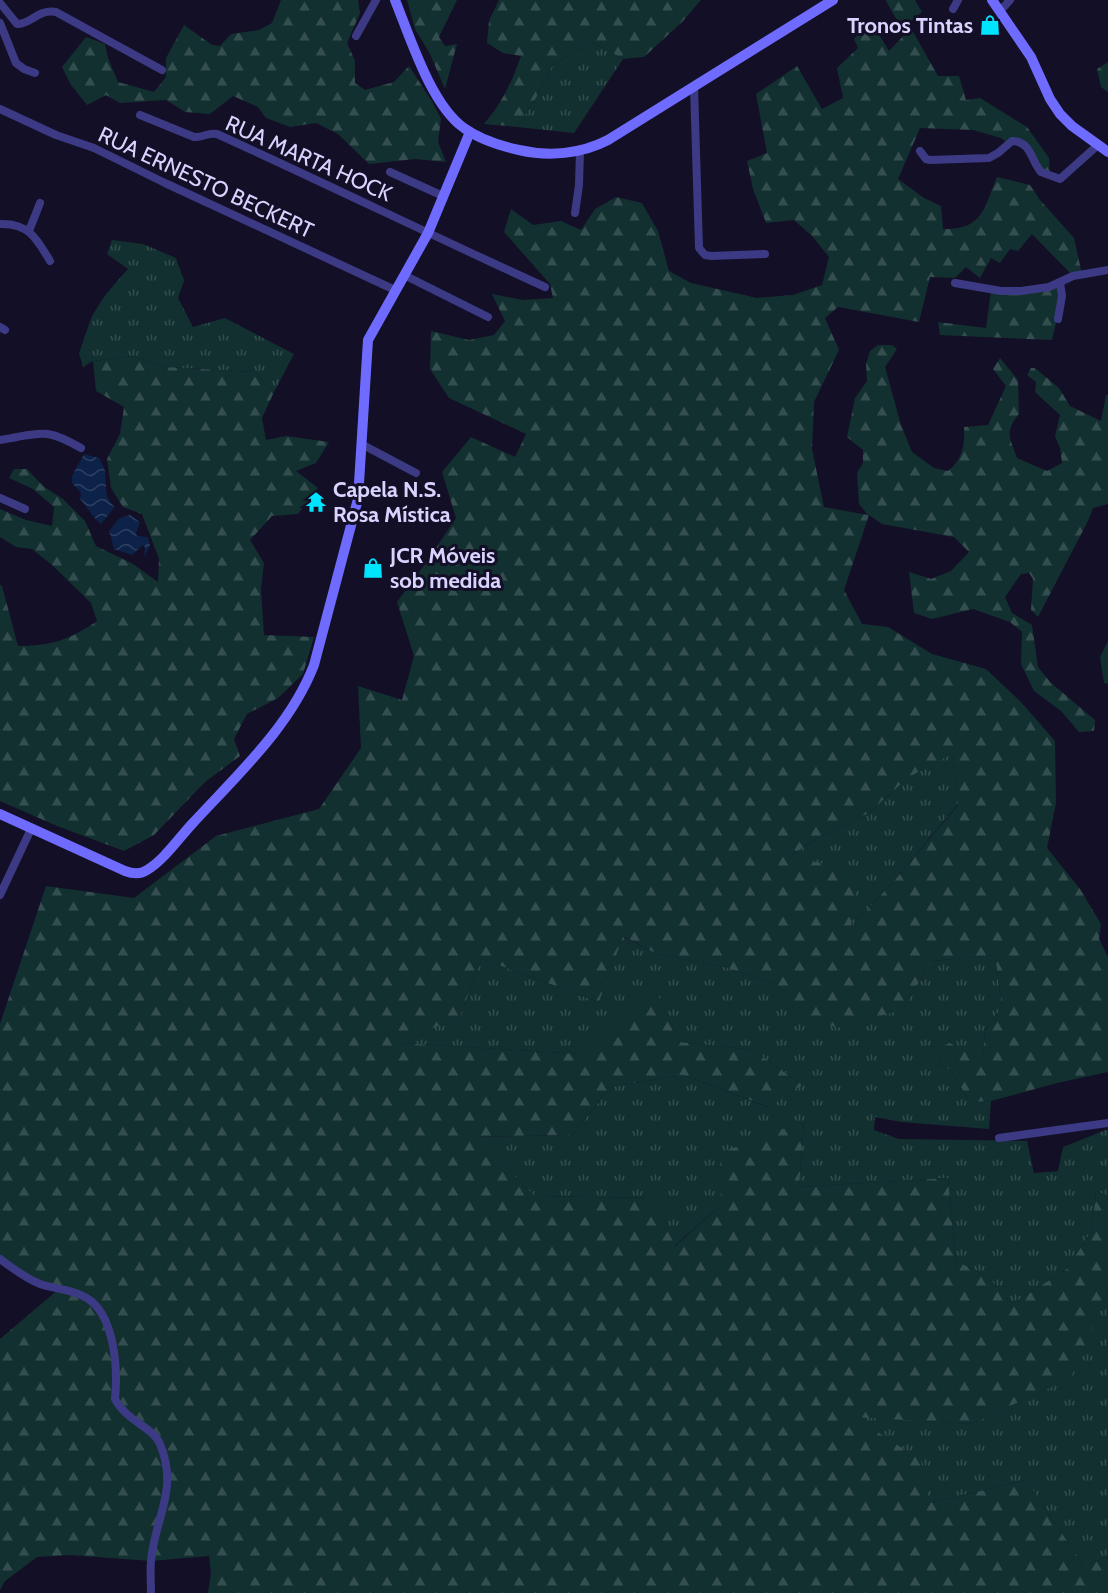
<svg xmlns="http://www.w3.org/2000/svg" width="1108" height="1593" font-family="Cabin,sans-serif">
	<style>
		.grass { fill: url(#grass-tufts) }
		.forest { fill: url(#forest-firs); fill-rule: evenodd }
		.water { fill: url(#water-waves) }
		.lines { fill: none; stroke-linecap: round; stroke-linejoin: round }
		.street { stroke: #3d3a85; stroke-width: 8 }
		.secondary { stroke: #6f6bff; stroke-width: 10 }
		.labels { text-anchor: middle; stroke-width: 6; stroke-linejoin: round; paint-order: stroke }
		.poi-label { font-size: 22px; font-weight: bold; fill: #d9d4ff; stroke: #130f26; text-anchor: start }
		.street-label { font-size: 22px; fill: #d9d4ff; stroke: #130f26 }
	</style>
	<defs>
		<pattern id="grass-tufts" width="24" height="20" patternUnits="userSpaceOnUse" patternTransform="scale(1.5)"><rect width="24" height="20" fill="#12302f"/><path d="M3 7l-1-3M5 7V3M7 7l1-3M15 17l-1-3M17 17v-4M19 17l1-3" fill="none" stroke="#344d4e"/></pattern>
		<pattern id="forest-firs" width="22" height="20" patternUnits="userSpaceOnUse" patternTransform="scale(1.5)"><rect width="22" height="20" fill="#12302f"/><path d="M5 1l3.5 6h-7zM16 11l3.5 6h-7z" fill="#344d4e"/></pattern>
		<pattern id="water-waves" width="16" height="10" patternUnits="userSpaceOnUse" patternTransform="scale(1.5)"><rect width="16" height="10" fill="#0c2248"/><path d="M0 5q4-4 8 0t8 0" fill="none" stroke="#2f4163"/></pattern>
	</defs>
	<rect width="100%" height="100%" fill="#130f26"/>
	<g class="grass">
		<polygon points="593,42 623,59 574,133 517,127 536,98 553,64"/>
		<polygon points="112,240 143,244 176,258 184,281 178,298 193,327 225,318 294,354 274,392 255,372 167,367 132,356 93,361 83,367 79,353 92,316 106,294 128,269 107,254"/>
		<polygon points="952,753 958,804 895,880 850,928 788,858 819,837 867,814 909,777"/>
		<polygon points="622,936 657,954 724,967 776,983 795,1010 902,1010 932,961 995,955 1002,1007 985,1030 983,1056 935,1064 950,1069 970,1102 991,1101 989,1129 901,1122 875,1117 874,1130 899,1139 1027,1141 1034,1173 1058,1171 1063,1147 1108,1129 1108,1196 1096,1191 1092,1230 1067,1269 1012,1304 987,1276 956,1261 948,1178 799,1187 804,1121 721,1205 674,1246 657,1198 534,1196 496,1157 467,1137 572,1135 611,1087 683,1075 768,1107 802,1085 753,1050 680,1042 655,990 581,1054 399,1043 460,1016 482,959 599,1002"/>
		<polygon points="1108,1289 1108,1557 1084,1566 1026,1480 929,1503 852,1416 971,1424 1070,1378"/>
	</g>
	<g class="forest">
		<polygon points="281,0 358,0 360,13 347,43 355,61 355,83 365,90 394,82 409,66 433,103 441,119 438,142 446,162 415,159 369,164 338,134 316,123 290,127 266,118 258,107 233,96 210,114 185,112 166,100 120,103 106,95 87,105 71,85 62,67 86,37 105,44 108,58 118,82 154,92 166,77 166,58 184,25 212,45 220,46 231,34 259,30 272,23"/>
		<polygon points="407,0 457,0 439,37 445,46 457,44 445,89 430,54 415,29"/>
		<path d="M499,0H701L682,22L644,57L623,59L593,42L553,64L536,98L517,127L484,124C502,103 512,82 521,56L503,53L487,43L489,21Z"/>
		<path d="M887,0H915L922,12L908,23L938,76H959L966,100L980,98L1027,127L1049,158L1050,177L1041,172L1025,146L1008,144L1001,138L973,130L920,128L898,179L924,198L941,206L943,229C983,230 984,208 997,177L1030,185L1040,200L1074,238L1082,274L1073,276L1032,234L1018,251L1010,249L1000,263L991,258L980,278L966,267L955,278L930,277L919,322L838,307L825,318L839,350L814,402L812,449L824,507L868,515L859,504L857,473L863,463V450L847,437L855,398L867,381L866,364L870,351L878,345H892L897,349L885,367L901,425L912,452L934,468L948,471C963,459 965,445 964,427L988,425L1006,386L993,369L1000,358L1018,380L1019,414C1004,432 1010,438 1017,458L1047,471L1062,463L1060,448L1055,436L1060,415L1035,392L1036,382L1027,375L1031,368H1035L1059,388L1070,406L1101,421L1106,395H1108V504L1093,508L1088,521L1038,617L1031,610L1033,579L1029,573L1021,574L1005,597L1012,613L1032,625L1038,667L1050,682L1095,720L1094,731L1079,732L1061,711L1034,691L1021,664L1022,632L1010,622L973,609L932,619L914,613L909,572L931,579L951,571L969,552L954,537L882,524L869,515L844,590L862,624L888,627L932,654L986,669L1021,702L1055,741L1056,803L1047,848L1080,889L1101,924L1099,939L1108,957V1072L1057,1083L991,1101L970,1102L950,1069L935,1064L938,1050L949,1043L983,1055L985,1030L1002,1007L995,955L932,961L902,1010L837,1028L795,1010L776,983L724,967L657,954L623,936L599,1002L482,959L460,1016L400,1043L581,1054L655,989L680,1042L753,1050L802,1085L769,1107L683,1075L611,1087L572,1135L468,1137L496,1157L534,1196L657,1198L675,1246L721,1205L720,1153L804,1121L799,1187L948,1178L956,1261L987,1276L1012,1304L1067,1269L1092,1230L1096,1191L1108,1196V1289L1071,1378L971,1424L854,1417L921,1460L929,1503L1026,1480L1084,1566L1108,1557V1593H208L211,1573L209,1556L151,1561L70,1555L37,1557L5,1581L0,1590V1339L59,1289L40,1284L0,1259V1024L46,886L134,898L216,836L319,809L361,748L358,686L402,700L414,656L397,602L428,560L456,518L442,472L471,437L515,457L526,434L449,398L430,369L431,331L469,340L494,335L505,321L492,294L523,300L553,298L550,284L504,232L511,209L533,225L561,221L581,230L595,209L616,197L642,203L658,231L669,271L691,283L757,298L793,295L822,285L829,257L812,236L794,220L766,223L753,189L747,161L767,153L756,94L797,66L822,109L843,98L837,68L858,48L854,39L870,20L889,51L905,34L886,1ZM952,754L958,805L895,880L851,927L857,870L789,857L819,837L867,814L909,777Z"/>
		<polygon points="1108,62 1108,92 1101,87 1097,69"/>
		<polygon points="1060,282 1061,302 1052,340 940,335 938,322 986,328 991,290 1001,291"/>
		<path d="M132,356L167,367L255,372L274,392L262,418L266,440L286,436L329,442L316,463L296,471L318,488L298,514L272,516L250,540L264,563L261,589L264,635L314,637L303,674L278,698L247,714L234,739L240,756L205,782L154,835L124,851L57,826L0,801V585L2,586L18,646C51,646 69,640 97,621L91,603L52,565L32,549L16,547L0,537V509L26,520L52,526L54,507L33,489L9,478L14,469H27L43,486L63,499L85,521L96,546L133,564L158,582L159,559L142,514L123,507L111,488L107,459L120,434L124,407L96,391L93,361Z"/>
		<polygon points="1108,641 1108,684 1104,683 1100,657"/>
	</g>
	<g class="water">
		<path d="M84,454L99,458C101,462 104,467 105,471C107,486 103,497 115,507L101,524C92,517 88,508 80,499L81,493L72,483V476Z"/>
		<path d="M130,515L140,522L136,533L137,536L148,537L150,546L144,557L145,547L143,545L132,555L114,549C112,543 112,537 109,532C116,522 118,517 130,515Z"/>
	</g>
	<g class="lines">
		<g class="street">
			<path d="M0,3L17,24C32,24 37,9 56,12L162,70"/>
			<polyline points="953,9 958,0"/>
			<polyline points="1000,11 1010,0"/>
			<polyline points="0,23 16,63 24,69 35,73"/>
			<polyline points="356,36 376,0"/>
			<polyline points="694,87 699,248 705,255 711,256 765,254"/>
			<polyline points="0,109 56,135 94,148 165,183 395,290"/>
			<path d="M140,115L194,137C203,138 208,132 217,134C327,184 435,237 545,287"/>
			<path d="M920,151L926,159L930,160L989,158L998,153L1012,141C1031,141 1031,161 1041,172L1060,179L1098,145"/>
			<polyline points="390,172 443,196"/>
			<polyline points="575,213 579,185 580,151"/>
			<path d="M0,224C29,223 37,239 50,261"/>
			<polyline points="29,231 40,203"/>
			<polyline points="404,275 488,317"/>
			<polyline points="955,283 1001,291 1021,291 1049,287 1073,276 1108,270"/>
			<polyline points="1058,319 1062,296 1060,282"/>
			<polyline points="0,327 5,330"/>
			<path d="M0,440C40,434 43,426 81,448"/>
			<polyline points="363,445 416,473"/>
			<polyline points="0,498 25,509"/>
			<polyline points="0,895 31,829"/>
			<polyline points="999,1138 1108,1123"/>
			<path d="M0,1259C12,1268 25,1278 40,1284C54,1289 71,1289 85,1297C115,1313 118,1369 115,1399C127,1422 152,1426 160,1444C179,1490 155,1517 151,1561C150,1571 151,1583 151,1593"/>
		</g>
		<g class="secondary">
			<path d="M395,0C410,37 431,105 464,128C479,139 501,146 519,150C549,157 581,154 608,140L833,0"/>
			<polyline points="992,0 1031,57 1050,99 1060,114 1072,126 1108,152"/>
			<path d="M0,814L125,871C133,874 140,875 147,870C163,861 179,838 192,824C237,775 290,727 314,665L358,499L368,340L428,233L470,132"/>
		</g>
	</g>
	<defs>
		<g id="shop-bare" transform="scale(1.62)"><path d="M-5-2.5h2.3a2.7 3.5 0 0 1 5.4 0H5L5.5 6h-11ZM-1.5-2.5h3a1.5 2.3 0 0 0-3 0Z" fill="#00e5ff" stroke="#130f26" stroke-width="2.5" paint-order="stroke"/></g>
		<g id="temple-bare" transform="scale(1.62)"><path d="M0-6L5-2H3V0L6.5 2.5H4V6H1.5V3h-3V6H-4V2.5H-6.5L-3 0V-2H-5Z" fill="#00e5ff" stroke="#130f26" stroke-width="2.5" paint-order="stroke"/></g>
	</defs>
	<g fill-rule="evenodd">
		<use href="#shop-bare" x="990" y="25"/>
		<use href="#temple-bare" x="316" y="502"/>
		<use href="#shop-bare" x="373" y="568"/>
	</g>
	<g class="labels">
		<g class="poi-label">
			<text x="973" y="33" text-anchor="end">Tronos Tintas</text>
			<text x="333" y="497">Capela N.S.<tspan x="333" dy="25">Rosa Mística</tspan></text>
			<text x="390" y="563">JCR Móveis<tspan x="390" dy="25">sob medida</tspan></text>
		</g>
		<g class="street-label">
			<text transform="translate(309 158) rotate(24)" y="8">RUA MARTA HOCK</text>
			<text transform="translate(206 182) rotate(25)" y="8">RUA ERNESTO BECKERT</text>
		</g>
	</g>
</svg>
